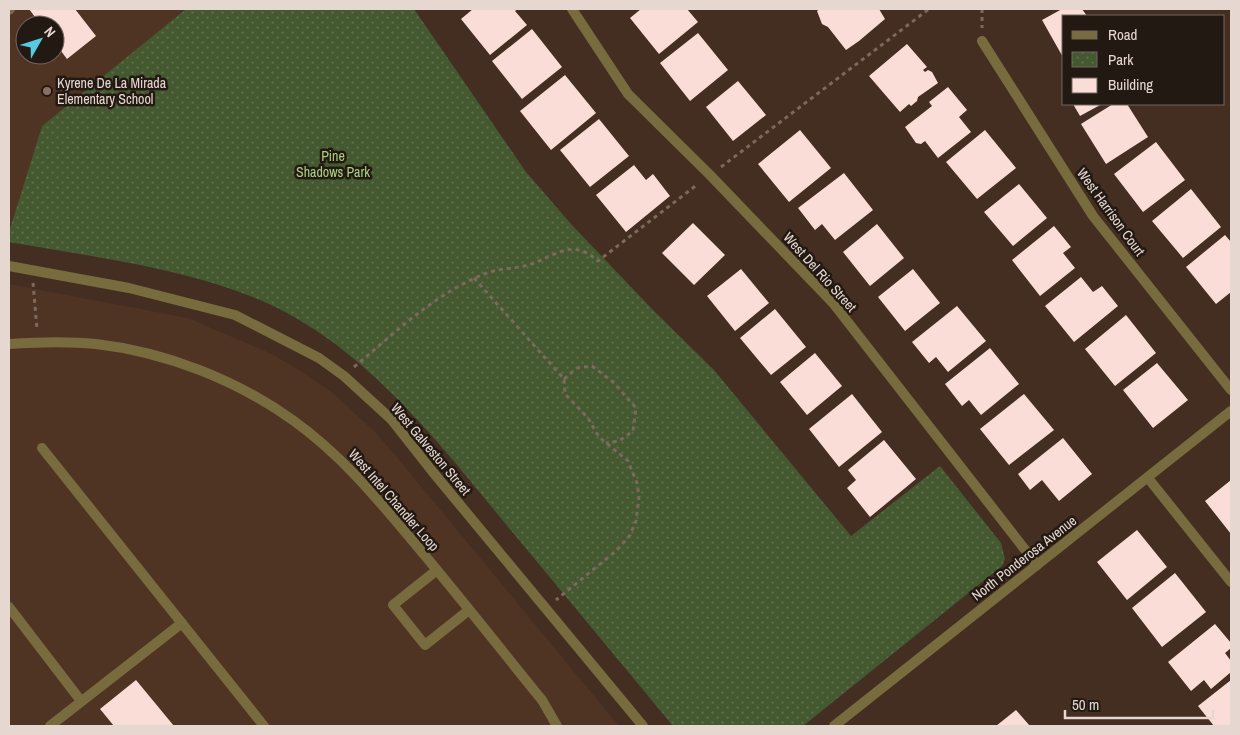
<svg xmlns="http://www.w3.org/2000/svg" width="1240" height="735" font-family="'Archivo Narrow',sans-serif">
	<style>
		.built { fill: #4f3323; fill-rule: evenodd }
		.park { fill: url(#park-dots) }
		.building { fill: #fbddd7 }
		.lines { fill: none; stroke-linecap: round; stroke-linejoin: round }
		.path { stroke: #7c695e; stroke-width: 3; stroke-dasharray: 4 4; stroke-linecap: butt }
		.service { stroke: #786b3e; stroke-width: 10 }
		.minor { stroke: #786b3e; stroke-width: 10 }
		.tertiary { stroke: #786b3e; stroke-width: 10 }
		.education-dot { fill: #8d6e63; stroke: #231913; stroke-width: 2 }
		.labels { text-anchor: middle; stroke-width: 5; stroke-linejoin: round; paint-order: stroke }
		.poi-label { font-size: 14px; fill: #e6d8d0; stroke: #231913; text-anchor: start }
		.park-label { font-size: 14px; fill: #a8d181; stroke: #231913 }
		.street-label { font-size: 14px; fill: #e6d8d0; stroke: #231913 }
	</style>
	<defs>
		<pattern id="park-dots" width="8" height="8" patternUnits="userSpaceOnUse" patternTransform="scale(1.25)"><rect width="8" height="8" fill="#455931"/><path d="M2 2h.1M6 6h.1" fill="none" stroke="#60704e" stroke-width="1.8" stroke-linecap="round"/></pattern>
	</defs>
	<rect width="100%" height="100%" fill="#432e21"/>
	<g class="built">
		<path d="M9,9H186L42,126L9,232ZM25,25H55V55H25Z"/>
		<polygon points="9,284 188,318 272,354 301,371 334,394 374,431 396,456 619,726 9,726"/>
	</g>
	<path class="park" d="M186,9H414L526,172L571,224L653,310L714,370L851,536L940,466L1001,543L1005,559L1002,566L803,726H673C620,662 567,598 514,534C443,448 366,345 260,300C181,267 93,257 9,242V232L42,126Z"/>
	<g class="building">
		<polygon points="29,9 75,9 96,36 67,59 55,43 55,25 41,25"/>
		<polygon points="473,9 518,9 515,11 527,25 490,55 461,19"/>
		<polygon points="641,9 687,9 698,22 659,54 630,18"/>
		<polygon points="820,9 879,9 885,19 859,41 846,50 828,27 822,24 817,11"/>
		<polygon points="1062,9 1082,9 1087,16 1064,16 1064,59 1042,20"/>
		<polygon points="532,29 562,67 522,99 492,61"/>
		<polygon points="698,33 728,70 690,101 660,63"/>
		<polygon points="907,44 927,67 923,70 925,72 928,70 932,72 938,83 918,97 917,101 911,106 909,104 900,112 869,76"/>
		<polygon points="565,75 596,113 551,150 520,111"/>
		<polygon points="738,81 766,115 733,141 706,107"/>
		<polygon points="948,87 967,110 959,117 971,132 938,158 925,141 921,144 916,143 905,127 932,106 929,102"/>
		<polygon points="1073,104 1102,104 1080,116"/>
		<polygon points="1113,104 1127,104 1148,137 1106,164 1081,124"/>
		<polygon points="599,119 629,156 590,187 560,150"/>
		<polygon points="800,130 831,168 789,202 758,164"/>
		<polygon points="985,130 1016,168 977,199 946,162"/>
		<polygon points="1156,142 1185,180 1143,212 1114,174"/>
		<polygon points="634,165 646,180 653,174 670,196 626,232 596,195"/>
		<polygon points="844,173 873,210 835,240 822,224 815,230 798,208"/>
		<polygon points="1019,184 1047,218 1013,246 984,212"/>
		<polygon points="1191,189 1221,227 1183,258 1152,221"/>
		<polygon points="693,223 725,255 694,285 662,253"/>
		<polygon points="877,224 904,258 870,286 843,252"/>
		<polygon points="1054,226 1071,247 1063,253 1075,268 1040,296 1012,260"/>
		<polygon points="1225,235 1231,242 1231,292 1216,304 1186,267"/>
		<polygon points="741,269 769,303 735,331 707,296"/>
		<polygon points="913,269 940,303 905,331 878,297"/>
		<polygon points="1081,277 1093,292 1102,286 1118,306 1074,342 1045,306"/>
		<polygon points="957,306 986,341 948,372 936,357 929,363 912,342"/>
		<polygon points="775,309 806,347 771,375 740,338"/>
		<polygon points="1126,315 1156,353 1115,386 1085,349"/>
		<polygon points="990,348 1019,384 981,415 969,400 962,406 945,384"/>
		<polygon points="815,353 842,386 807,415 780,382"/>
		<polygon points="1157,363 1188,400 1153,428 1123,390"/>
		<polygon points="852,394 882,432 839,467 809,429"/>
		<polygon points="1024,394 1054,430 1009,465 980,429"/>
		<polygon points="1063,438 1092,474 1059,501 1042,480 1030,490 1018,474"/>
		<polygon points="884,440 916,479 870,517 847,488 856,480 848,470"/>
		<polygon points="1231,480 1231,534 1205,501"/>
		<polygon points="1137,530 1167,567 1127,600 1097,562"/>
		<polygon points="1175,573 1206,612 1162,647 1132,608"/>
		<polygon points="1215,624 1231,643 1231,648 1225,653 1231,661 1231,672 1211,689 1204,680 1191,691 1168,662"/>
		<polygon points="136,680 174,726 114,726 100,709"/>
		<polygon points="1231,680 1231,726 1214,726 1198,706"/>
		<polygon points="1016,710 1030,726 996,726"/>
	</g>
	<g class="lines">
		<g class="path">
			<polyline points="982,9 982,28"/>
			<polyline points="721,167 929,9"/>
			<polyline points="474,278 564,379 565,394 588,418 599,437 628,461 637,483 639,497 636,521 630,535 616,551 556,600"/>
			<polyline points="33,283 37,329"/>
			<path d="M354,367C396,332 435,293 487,273C500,268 515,269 528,265C544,261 565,244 582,251C588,253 593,257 598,261L698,184"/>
			<polyline points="564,379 577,368 592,366 613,382 636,408 633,431 619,441 606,443"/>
		</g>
		<g class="service">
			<polyline points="9,10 10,9"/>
			<polyline points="42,448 264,726"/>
			<polyline points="437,570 393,605 425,645 469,610"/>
			<polyline points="9,607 81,701"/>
			<polyline points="50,726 182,623"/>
		</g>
		<g class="minor">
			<polyline points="572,9 628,94 710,175 833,303 1037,565"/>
			<polyline points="982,41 1093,216 1231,390"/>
			<path d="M9,344C38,342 67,341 96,344C166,352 237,380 294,421C340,454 375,496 411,539C456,592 498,646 542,700L557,726"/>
			<polyline points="1148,478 1231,582"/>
		</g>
		<g class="tertiary">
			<polyline points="9,266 129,288 235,315 319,358 344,376 391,419 432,471 643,726"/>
			<polyline points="834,726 1231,411"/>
		</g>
	</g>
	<circle class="education-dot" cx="47" cy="91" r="5"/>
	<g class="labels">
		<g class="poi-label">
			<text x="57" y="88">Kyrene De La Mirada<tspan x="57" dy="16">Elementary School</tspan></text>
		</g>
		<g class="park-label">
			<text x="333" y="161">Pine<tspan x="333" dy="16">Shadows Park</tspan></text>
		</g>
		<g class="street-label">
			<text transform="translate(1111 212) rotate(54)" y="5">West Harrison Court</text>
			<text transform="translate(820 272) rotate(48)" y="5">West Del Rio Street</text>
			<text transform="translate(431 449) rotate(50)" y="5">West Galveston Street</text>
			<text transform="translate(394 500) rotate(49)" y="5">West Intel Chandler Loop</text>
			<text transform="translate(1024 558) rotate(-38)" y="5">North Ponderosa Avenue</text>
		</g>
	</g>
	<rect width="1240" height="735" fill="none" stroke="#e6d8d0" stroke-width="20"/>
	<rect x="1062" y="15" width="162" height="90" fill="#231913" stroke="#71655f"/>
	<rect x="1072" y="31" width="25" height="8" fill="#786b3e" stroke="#71655f"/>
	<text x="1108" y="40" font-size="15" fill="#e6d8d0">Road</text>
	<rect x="1072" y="52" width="25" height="15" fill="url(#park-dots)" stroke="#71655f"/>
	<text x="1108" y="65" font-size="15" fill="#e6d8d0">Park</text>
	<rect x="1072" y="78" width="25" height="15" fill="#fbddd7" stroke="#71655f"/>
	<text x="1108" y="90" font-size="15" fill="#e6d8d0">Building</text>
	<g transform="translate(40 40) rotate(51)"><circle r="24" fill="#231913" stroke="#71655f"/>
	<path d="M0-4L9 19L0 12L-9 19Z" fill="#57c9e2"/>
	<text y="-8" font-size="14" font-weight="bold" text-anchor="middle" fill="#e6d8d0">N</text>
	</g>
	<path d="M1065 710v8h148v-8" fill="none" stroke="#e6d8d0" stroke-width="2.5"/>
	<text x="1072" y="710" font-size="15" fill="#e6d8d0" stroke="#231913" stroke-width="4" paint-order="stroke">50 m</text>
</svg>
